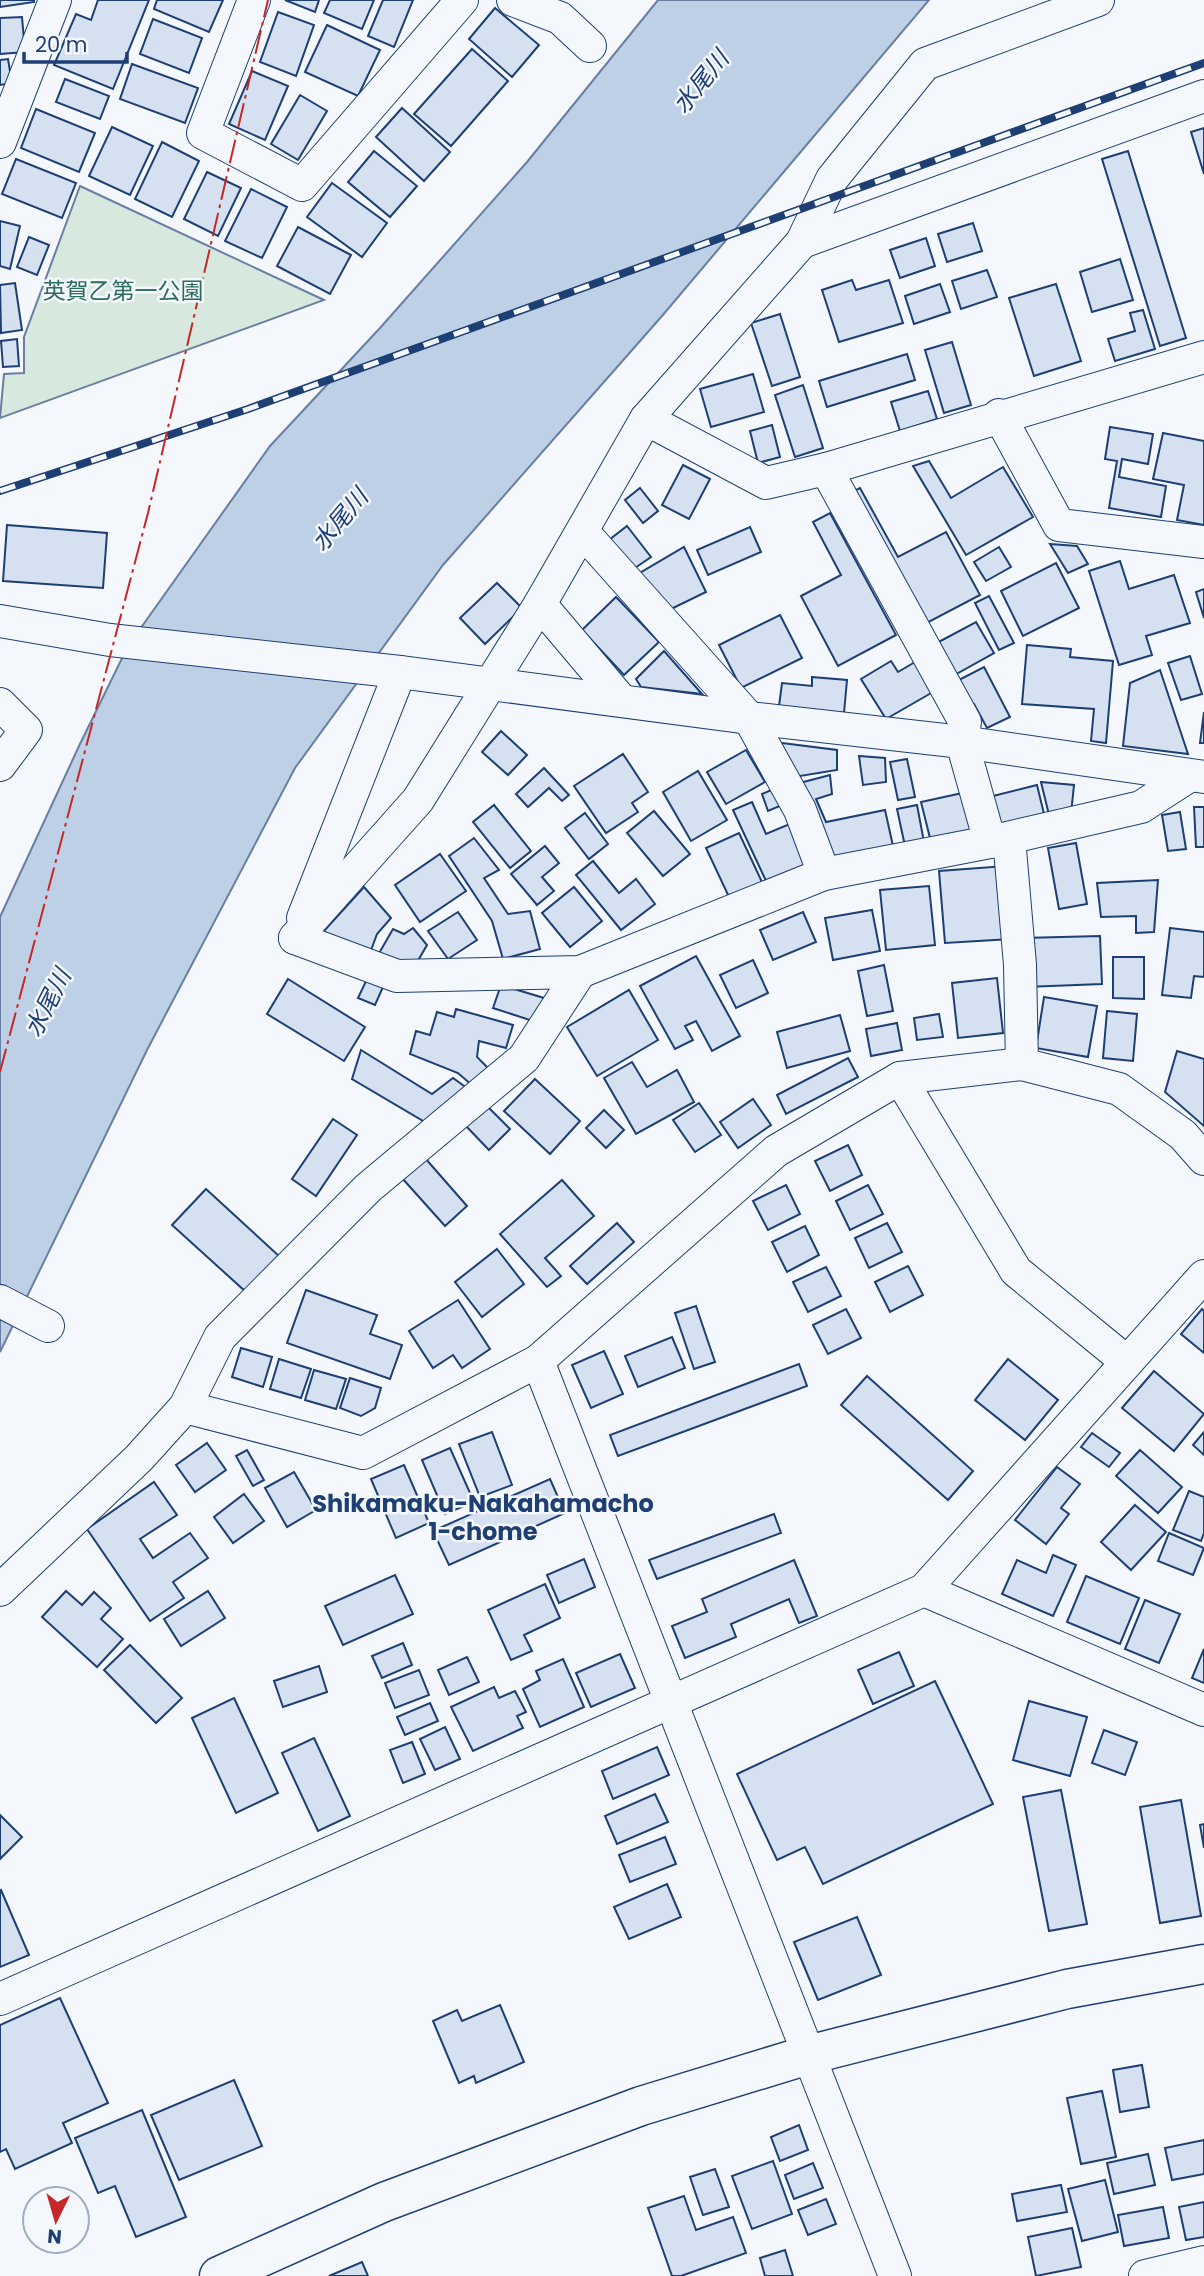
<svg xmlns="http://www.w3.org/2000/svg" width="1204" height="2276" font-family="Poppins,'Noto Sans JP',sans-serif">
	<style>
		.green { fill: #d7e8df; stroke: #687fa3; stroke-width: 2 }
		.water { fill: #bed0e5; stroke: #687fa3; stroke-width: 2 }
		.building { fill: #d5e0f0; stroke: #1d3f73; stroke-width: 2 }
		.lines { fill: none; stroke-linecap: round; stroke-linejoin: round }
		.minor-casing { stroke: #1d3f73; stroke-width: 34 }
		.tertiary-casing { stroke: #1d3f73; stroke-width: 41 }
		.minor { stroke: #f4f7fb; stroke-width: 32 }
		.tertiary { stroke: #f4f7fb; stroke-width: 38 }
		.rail-casing { stroke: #1d3f73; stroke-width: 8 }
		.rail { stroke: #f4f7fb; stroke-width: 5; stroke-dasharray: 16; stroke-linecap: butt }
		.power { stroke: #c62828; stroke-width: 2; stroke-dasharray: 24 5 3.5 5; stroke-linecap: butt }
		.labels { text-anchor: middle; stroke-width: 5; stroke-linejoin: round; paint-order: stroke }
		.park-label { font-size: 23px; fill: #2c6c60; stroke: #f4f7fb }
		.water-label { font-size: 24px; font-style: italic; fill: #1d3f73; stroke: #f4f7fb }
		.neighbourhood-label { font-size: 24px; font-weight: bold; fill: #1d3f73; stroke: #f4f7fb }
	</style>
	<rect width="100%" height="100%" fill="#f4f7fb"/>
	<polygon class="green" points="80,186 324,300 0,418 4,374 24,373 24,337"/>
	<polygon class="water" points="658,0 929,0 662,316 443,565 295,768 147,1050 0,1352 0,917 79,746 128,646 270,446 380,328 527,162"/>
	<g class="building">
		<polygon points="0,0 34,0 34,2 0,7"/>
		<polygon points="98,0 149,0 113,89 54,65 76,14 91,20"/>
		<polygon points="157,0 223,0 209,32 154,9"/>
		<polygon points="285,0 319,0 315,12"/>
		<polygon points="330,0 374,0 362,29 324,13"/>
		<polygon points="383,0 413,0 394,47 368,36"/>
		<polygon points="495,8 539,45 512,77 469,39"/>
		<polygon points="278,12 314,25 296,76 260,62"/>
		<polygon points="22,17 25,52 0,54 0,18"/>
		<polygon points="153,19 202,38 189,73 140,54"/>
		<polygon points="327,25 380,50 358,96 305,72"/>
		<polygon points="472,49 508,81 451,146 414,114"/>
		<polygon points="8,59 12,83 0,85 0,60"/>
		<polygon points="132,64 198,88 185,123 120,99"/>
		<polygon points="252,71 288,86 265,140 229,124"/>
		<polygon points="65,79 109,96 100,119 56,102"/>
		<polygon points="300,95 327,111 298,160 271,144"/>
		<polygon points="402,108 450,152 424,181 376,137"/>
		<polygon points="36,109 95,133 79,172 21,148"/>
		<polygon points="112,127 153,146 130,195 89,176"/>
		<polygon points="1204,128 1204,174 1191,132"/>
		<polygon points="162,142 199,161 172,217 135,199"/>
		<polygon points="374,151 417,186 390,217 348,182"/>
		<polygon points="1128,151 1186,338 1160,346 1102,159"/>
		<polygon points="16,159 76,183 62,218 2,194"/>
		<polygon points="207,172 241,188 218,236 184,219"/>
		<polygon points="332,183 387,223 362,257 307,217"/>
		<polygon points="251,189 287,207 262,258 225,241"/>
		<polygon points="0,221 20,226 10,269 0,266"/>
		<polygon points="973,223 982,251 947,262 938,234"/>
		<polygon points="298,227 351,255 330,294 277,266"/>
		<polygon points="29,237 49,245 37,275 17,267"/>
		<polygon points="926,238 935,266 900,278 890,250"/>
		<polygon points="1120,259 1133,300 1092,312 1080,272"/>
		<polygon points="987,270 997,297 961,309 952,281"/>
		<polygon points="852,280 856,290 889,280 903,323 839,342 822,290"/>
		<polygon points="15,283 22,330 1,333 0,285"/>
		<polygon points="940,284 950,312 914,324 905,296"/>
		<polygon points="1056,284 1081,361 1034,376 1009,298"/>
		<polygon points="1143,310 1155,349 1115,361 1108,339 1135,331 1130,313"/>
		<polygon points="780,314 800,377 772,386 751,323"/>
		<polygon points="17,339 19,366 3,367 1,341"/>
		<polygon points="952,342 971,405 944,413 925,350"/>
		<polygon points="907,354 915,380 827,407 819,381"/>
		<polygon points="753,374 764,412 711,427 700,389"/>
		<polygon points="803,385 823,448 795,457 775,395"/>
		<polygon points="928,391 937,419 900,431 891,402"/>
		<polygon points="772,425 780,457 758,463 750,431"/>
		<polygon points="1110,427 1153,434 1148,464 1122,459 1119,477 1166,486 1161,517 1109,508 1117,461 1105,459"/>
		<polygon points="1163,433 1204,441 1204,525 1177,520 1184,485 1153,479"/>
		<polygon points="929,461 951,498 1003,467 1033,517 966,555 913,466"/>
		<polygon points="683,465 710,479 689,519 662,505"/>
		<polygon points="640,488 658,511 643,523 625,500"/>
		<polygon points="860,488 898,557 946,532 980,595 921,626 850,493"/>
		<polygon points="830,513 896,635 838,666 801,596 841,575 813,522"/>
		<polygon points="7,525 107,533 103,588 3,581"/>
		<polygon points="627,526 651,557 632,570 609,540"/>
		<polygon points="750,527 761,552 708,575 697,550"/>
		<polygon points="1050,544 1077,546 1088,564 1068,573"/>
		<polygon points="684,547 706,592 669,610 633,577"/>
		<polygon points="999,547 1011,567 986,581 974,562"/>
		<polygon points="1120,561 1129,589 1174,575 1190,623 1146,636 1152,655 1119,665 1089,571"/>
		<polygon points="1056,563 1079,608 1023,636 1001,591"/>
		<polygon points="497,583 522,608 485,644 460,618"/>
		<polygon points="1204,589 1204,618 1196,592"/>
		<polygon points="989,596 1014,643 999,650 975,603"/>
		<polygon points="616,597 659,642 624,675 582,630"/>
		<polygon points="780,615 802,658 741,688 719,645"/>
		<polygon points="976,622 994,653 951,677 933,645"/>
		<polygon points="1027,645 1071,649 1070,657 1113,661 1106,743 1091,741 1094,709 1022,704"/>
		<polygon points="664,651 702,694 641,687 636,679"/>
		<polygon points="1190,656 1202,694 1181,700 1168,663"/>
		<polygon points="891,661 898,672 915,662 933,692 886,719 861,679"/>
		<polygon points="984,667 1010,717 987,728 974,704 966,708 953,683"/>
		<polygon points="1160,670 1188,754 1123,746 1130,683"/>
		<polygon points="812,677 847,680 844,713 779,706 782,683 812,686"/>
		<polygon points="1204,712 1204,743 1200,743"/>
		<polygon points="501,731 527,755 508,775 482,752"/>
		<polygon points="782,743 837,750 837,770 794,777 778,751"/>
		<polygon points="746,750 765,782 726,804 707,772"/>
		<polygon points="623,754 648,792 632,803 638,812 606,833 574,786"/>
		<polygon points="859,756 885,758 886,782 863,785"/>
		<polygon points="907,759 915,797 898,800 890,762"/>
		<polygon points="544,768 569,795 562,801 549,788 528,807 516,794"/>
		<polygon points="698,771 727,820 691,841 663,792"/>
		<polygon points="830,775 832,794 816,799 826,822 885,810 893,846 827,859 792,785"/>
		<polygon points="1041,782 1074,785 1071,814 1050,819"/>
		<polygon points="1037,785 1045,818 997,830 989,797"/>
		<polygon points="780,786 787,803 768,811 762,794"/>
		<polygon points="967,792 975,832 931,842 921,802"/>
		<polygon points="752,802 766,834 792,823 810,864 767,883 733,810"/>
		<polygon points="494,805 531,851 510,868 473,822"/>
		<polygon points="917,805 924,842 905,846 897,809"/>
		<polygon points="1194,807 1204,807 1204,847 1196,847"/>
		<polygon points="654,811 690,854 663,876 627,833"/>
		<polygon points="1180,812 1186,849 1168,851 1162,815"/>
		<polygon points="585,813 608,844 589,859 565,828"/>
		<polygon points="739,833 762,882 729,897 706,848"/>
		<polygon points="474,838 499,870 484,878 508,914 530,911 540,949 503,959 492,921 449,856"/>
		<polygon points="1076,843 1087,904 1059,909 1048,848"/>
		<polygon points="545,846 559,863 542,877 554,891 537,905 511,874"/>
		<polygon points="440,854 466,891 420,922 395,885"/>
		<polygon points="593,861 619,893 636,879 655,904 621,930 576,875"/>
		<polygon points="1006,866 1011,939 945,943 939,871"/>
		<polygon points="1158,880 1154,932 1136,933 1136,916 1101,917 1097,883"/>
		<polygon points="929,886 935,945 886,950 880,890"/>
		<polygon points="364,887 391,918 377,934 370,953 323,932"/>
		<polygon points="574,887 602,921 570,947 542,913"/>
		<polygon points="872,910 880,951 833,960 825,918"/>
		<polygon points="458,912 477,940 448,959 428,931"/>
		<polygon points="803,912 816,942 773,960 760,930"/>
		<polygon points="413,928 427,945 416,964 378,955 393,929 404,934"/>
		<polygon points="1170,928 1204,932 1204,977 1194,976 1191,998 1162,995"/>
		<polygon points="1100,936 1102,984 1025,987 1023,938"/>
		<polygon points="696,956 740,1036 712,1051 696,1021 685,1026 693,1040 675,1049 640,986"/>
		<polygon points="1113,957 1144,957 1144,999 1113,998"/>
		<polygon points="753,960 768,993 736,1008 720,975"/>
		<polygon points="884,965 893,1011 867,1016 858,971"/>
		<polygon points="997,978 1003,1033 958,1038 952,983"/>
		<polygon points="288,979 365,1027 344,1061 267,1014"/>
		<polygon points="367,979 383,987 375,1005 358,998"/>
		<polygon points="501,985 544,998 536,1022 493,1008"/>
		<polygon points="629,990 658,1040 597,1076 567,1027"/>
		<polygon points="1044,997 1097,1006 1088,1057 1036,1048"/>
		<polygon points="456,1009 513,1025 506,1048 479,1041 477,1057 491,1071 474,1087 458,1073 410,1054 416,1031 430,1035 437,1012 454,1017"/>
		<polygon points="1107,1011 1137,1014 1133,1061 1103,1058"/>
		<polygon points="939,1014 943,1037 917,1040 914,1018"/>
		<polygon points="840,1015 850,1051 787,1068 777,1032"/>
		<polygon points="897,1023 902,1050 871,1056 866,1029"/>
		<polygon points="361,1050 432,1094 453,1078 471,1091 430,1125 352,1079"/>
		<polygon points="1177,1051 1204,1059 1204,1126 1165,1092"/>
		<polygon points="848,1058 858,1077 786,1114 777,1095"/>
		<polygon points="632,1062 647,1087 677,1070 694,1102 636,1134 604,1078"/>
		<polygon points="535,1079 580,1121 550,1154 504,1111"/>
		<polygon points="753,1099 771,1125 738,1148 720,1122"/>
		<polygon points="699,1103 721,1135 695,1152 673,1120"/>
		<polygon points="485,1104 510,1129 489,1150 464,1124"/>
		<polygon points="604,1110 624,1130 606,1148 586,1128"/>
		<polygon points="333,1119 357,1135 316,1196 292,1179"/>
		<polygon points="848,1145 862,1175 830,1191 815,1161"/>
		<polygon points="425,1158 467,1206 445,1226 402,1178"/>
		<polygon points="562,1180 594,1216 545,1258 561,1276 547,1287 500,1234"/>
		<polygon points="786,1185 800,1214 768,1230 753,1201"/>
		<polygon points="868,1185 883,1214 850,1230 836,1201"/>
		<polygon points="206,1189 279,1256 246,1292 172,1225"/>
		<polygon points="617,1223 634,1242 587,1284 570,1266"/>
		<polygon points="887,1223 902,1252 869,1268 855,1238"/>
		<polygon points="805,1226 819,1255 787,1272 772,1242"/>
		<polygon points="497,1249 524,1284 482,1317 455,1282"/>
		<polygon points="908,1266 923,1295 890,1312 875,1282"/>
		<polygon points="826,1267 841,1296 808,1312 793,1282"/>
		<polygon points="306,1290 377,1315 370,1334 402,1345 390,1379 287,1343"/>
		<polygon points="458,1300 490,1349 462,1368 453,1355 433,1368 409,1331"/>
		<polygon points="696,1306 715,1362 694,1369 675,1313"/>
		<polygon points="846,1309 861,1338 828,1354 813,1325"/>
		<polygon points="1202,1309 1204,1311 1204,1353 1181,1334"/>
		<polygon points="672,1337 685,1368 638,1387 625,1356"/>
		<polygon points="241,1348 272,1357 263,1387 232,1377"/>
		<polygon points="604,1351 623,1394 591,1408 572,1365"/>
		<polygon points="279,1359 311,1369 301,1398 270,1389"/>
		<polygon points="1008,1359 1058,1400 1025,1440 975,1400"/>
		<polygon points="799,1364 807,1386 618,1456 610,1435"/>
		<polygon points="314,1370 346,1379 336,1409 305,1400"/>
		<polygon points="1154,1371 1204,1414 1174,1451 1122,1408"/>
		<polygon points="867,1376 973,1471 948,1500 841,1405"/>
		<polygon points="350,1378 381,1388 375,1408 361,1416 340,1408"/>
		<polygon points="492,1432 512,1485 480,1497 459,1444"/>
		<polygon points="1204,1432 1204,1455 1193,1445"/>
		<polygon points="1092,1433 1120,1453 1109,1467 1081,1447"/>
		<polygon points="207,1443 226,1470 195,1492 176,1465"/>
		<polygon points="450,1448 474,1502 445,1514 422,1460"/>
		<polygon points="247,1450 264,1480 253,1486 236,1456"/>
		<polygon points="1140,1450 1182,1487 1158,1513 1116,1476"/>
		<polygon points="404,1465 429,1523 396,1538 371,1479"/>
		<polygon points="1057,1467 1080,1484 1061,1508 1069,1514 1046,1544 1015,1520"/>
		<polygon points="294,1472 316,1510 287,1527 265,1488"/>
		<polygon points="550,1479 565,1513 449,1565 433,1531"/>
		<polygon points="154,1482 177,1515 140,1539 153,1558 190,1533 208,1558 173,1582 184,1598 150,1621 87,1529"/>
		<polygon points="1189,1491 1204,1497 1204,1533 1201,1541 1173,1530"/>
		<polygon points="244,1494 264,1521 233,1543 214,1517"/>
		<polygon points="1135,1505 1166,1532 1131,1570 1101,1542"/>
		<polygon points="774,1514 781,1533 657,1579 649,1560"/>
		<polygon points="1169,1533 1204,1548 1193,1575 1158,1561"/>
		<polygon points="1053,1555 1076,1565 1053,1616 1002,1594 1017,1560 1046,1573"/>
		<polygon points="584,1559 595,1587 559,1603 547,1575"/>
		<polygon points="794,1560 817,1616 799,1623 789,1599 731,1624 736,1637 685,1658 672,1626 707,1612 702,1599"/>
		<polygon points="395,1575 413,1614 343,1645 325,1606"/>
		<polygon points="1086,1576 1139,1598 1120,1644 1067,1622"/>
		<polygon points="545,1584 560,1618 524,1635 532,1651 511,1660 488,1610"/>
		<polygon points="66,1591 82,1605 94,1592 111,1608 101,1619 123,1639 97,1667 42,1617"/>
		<polygon points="208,1591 225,1618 181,1646 164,1619"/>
		<polygon points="1145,1600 1180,1614 1159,1663 1125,1649"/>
		<polygon points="403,1643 412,1665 382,1678 372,1656"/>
		<polygon points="130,1645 182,1698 156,1723 104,1670"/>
		<polygon points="1204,1649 1204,1683 1192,1678"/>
		<polygon points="899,1652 914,1686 873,1704 858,1670"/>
		<polygon points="620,1654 635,1688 591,1707 576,1673"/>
		<polygon points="467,1657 479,1682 449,1695 438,1670"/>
		<polygon points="563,1659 584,1707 540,1727 523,1689 540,1680 536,1671"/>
		<polygon points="319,1666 327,1692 283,1707 274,1681"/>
		<polygon points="419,1670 429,1695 395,1708 385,1683"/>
		<polygon points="935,1681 993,1804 823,1884 805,1847 777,1860 737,1774"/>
		<polygon points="494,1687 499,1698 515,1691 526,1712 517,1716 523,1728 473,1751 451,1707"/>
		<polygon points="234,1698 278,1793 236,1813 192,1718"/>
		<polygon points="1029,1701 1087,1717 1070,1776 1013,1760"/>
		<polygon points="430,1703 438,1721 405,1735 397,1717"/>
		<polygon points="445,1727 460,1759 435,1770 420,1739"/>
		<polygon points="1104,1730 1137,1742 1125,1775 1092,1763"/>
		<polygon points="314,1738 350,1816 318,1831 282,1753"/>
		<polygon points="412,1742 425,1774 403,1783 390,1750"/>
		<polygon points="657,1747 669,1775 613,1799 602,1771"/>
		<polygon points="1061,1790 1087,1924 1049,1931 1023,1797"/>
		<polygon points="655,1794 668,1822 617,1844 605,1816"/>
		<polygon points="1181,1800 1201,1916 1160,1923 1140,1807"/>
		<polygon points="0,1815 22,1837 0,1859"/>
		<polygon points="1204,1824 1204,1848 1200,1825"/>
		<polygon points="665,1837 676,1864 630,1882 619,1855"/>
		<polygon points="667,1884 681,1917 629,1939 614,1907"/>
		<polygon points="1,1890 29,1955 0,1967 0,1891"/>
		<polygon points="857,1917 881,1975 818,2000 794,1942"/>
		<polygon points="60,1998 108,2103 63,2123 72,2143 15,2169 6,2149 0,2152 0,2025"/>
		<polygon points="500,2005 524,2062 476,2083 474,2076 459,2083 433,2021 457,2010 462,2021"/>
		<polygon points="1142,2065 1149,2107 1120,2112 1113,2070"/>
		<polygon points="234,2080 262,2146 179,2180 151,2115"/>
		<polygon points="1102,2091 1116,2157 1081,2164 1067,2098"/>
		<polygon points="142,2110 186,2217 136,2237 115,2186 98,2193 75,2138"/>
		<polygon points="799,2125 808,2150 780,2161 771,2137"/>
		<polygon points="1204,2140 1204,2174 1172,2180 1165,2148"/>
		<polygon points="1148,2154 1155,2185 1114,2194 1107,2163"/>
		<polygon points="773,2161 792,2214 752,2229 732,2176"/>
		<polygon points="813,2163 823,2188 794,2199 785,2175"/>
		<polygon points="715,2169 729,2207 703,2215 690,2177"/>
		<polygon points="1105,2180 1118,2232 1082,2241 1068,2189"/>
		<polygon points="1061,2185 1067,2212 1017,2221 1012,2194"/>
		<polygon points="684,2196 696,2230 733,2217 746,2253 681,2276 672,2276 648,2208"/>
		<polygon points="826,2199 836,2224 808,2235 798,2210"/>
		<polygon points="1204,2202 1204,2237 1186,2240 1179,2207"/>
		<polygon points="1163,2207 1169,2238 1124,2246 1118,2215"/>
		<polygon points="1072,2228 1081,2267 1036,2276 1028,2237"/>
		<polygon points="785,2250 793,2276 765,2276 760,2258"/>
		<polygon points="362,2262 368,2276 329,2276"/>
	</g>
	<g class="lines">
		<g class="minor-casing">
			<g id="minor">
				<polyline points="254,0 203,133 302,185 462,0"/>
				<polyline points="513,0 560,18 590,46"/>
				<polyline points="0,142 55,0"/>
				<polyline points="802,242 1204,96"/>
				<polyline points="999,415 1059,525 1204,542"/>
				<polyline points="646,419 766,483 826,469 1204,357"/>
				<polyline points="826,469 965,722 962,742 990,842"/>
				<polyline points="583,532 749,718 800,810 824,874"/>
				<polyline points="540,604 621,700"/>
				<polyline points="0,621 110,640 400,672 749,718 962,742 1204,777"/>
				<polyline points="0,704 26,730 0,765"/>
				<polyline points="1009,838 1020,965 1022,1064"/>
				<polyline points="303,918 400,672"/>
				<polyline points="295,938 418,800 540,604 646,419 802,242 832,179 925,64 1098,0"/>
				<polyline points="295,938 397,976 580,972 824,874 990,842 1141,807 1189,776"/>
				<polyline points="900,1078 1016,1271 1127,1362"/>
				<polyline points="0,1301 48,1326"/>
				<polyline points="538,1361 895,2276"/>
				<polyline points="185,1407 363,1453 538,1361 776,1151 900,1078 1022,1064 1119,1089 1183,1135 1204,1159"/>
				<polyline points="0,1590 139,1458 185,1407 220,1337 368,1188 524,1058 580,972"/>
				<polyline points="924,1590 1204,1276"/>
				<polyline points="0,1999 924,1590 1204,1710"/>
				<polyline points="1145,2276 1204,2262"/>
			</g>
		</g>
		<g class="tertiary-casing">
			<polyline id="tertiary" points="219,2276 384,2202 641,2106 808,2055 1067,1989 1204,1964"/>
		</g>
		<use href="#minor" class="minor"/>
		<use href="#tertiary" class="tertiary"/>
		<g class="rail-casing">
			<polyline id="rail" points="0,491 248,409 1204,63"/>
		</g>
		<use href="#rail" class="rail"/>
		<polyline class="power" points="0,1072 148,513 268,0"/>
	</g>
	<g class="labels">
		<g class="park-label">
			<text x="123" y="299">英賀乙第一公園</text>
		</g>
		<g class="water-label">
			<text transform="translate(701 82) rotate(-51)" y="8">水尾川</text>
			<text transform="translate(340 520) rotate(-50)" y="8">水尾川</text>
			<text transform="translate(48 1003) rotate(-63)" y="8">水尾川</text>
		</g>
		<g class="neighbourhood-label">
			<text x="483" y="1512">Shikamaku-Nakahamacho<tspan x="483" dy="28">1-chome</tspan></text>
		</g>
	</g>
	<g transform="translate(56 2220) rotate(185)"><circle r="33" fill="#f4f7fb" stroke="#9eadc5" stroke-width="2"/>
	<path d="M0-5L12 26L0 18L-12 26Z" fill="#c62828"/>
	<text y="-10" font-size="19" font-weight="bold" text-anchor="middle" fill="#1d3f73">N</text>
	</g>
	<path d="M24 52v10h103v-10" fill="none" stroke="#1d3f73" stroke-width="3.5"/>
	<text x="35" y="52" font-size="21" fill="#1d3f73" stroke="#f4f7fb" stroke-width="5" paint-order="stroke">20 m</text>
</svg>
